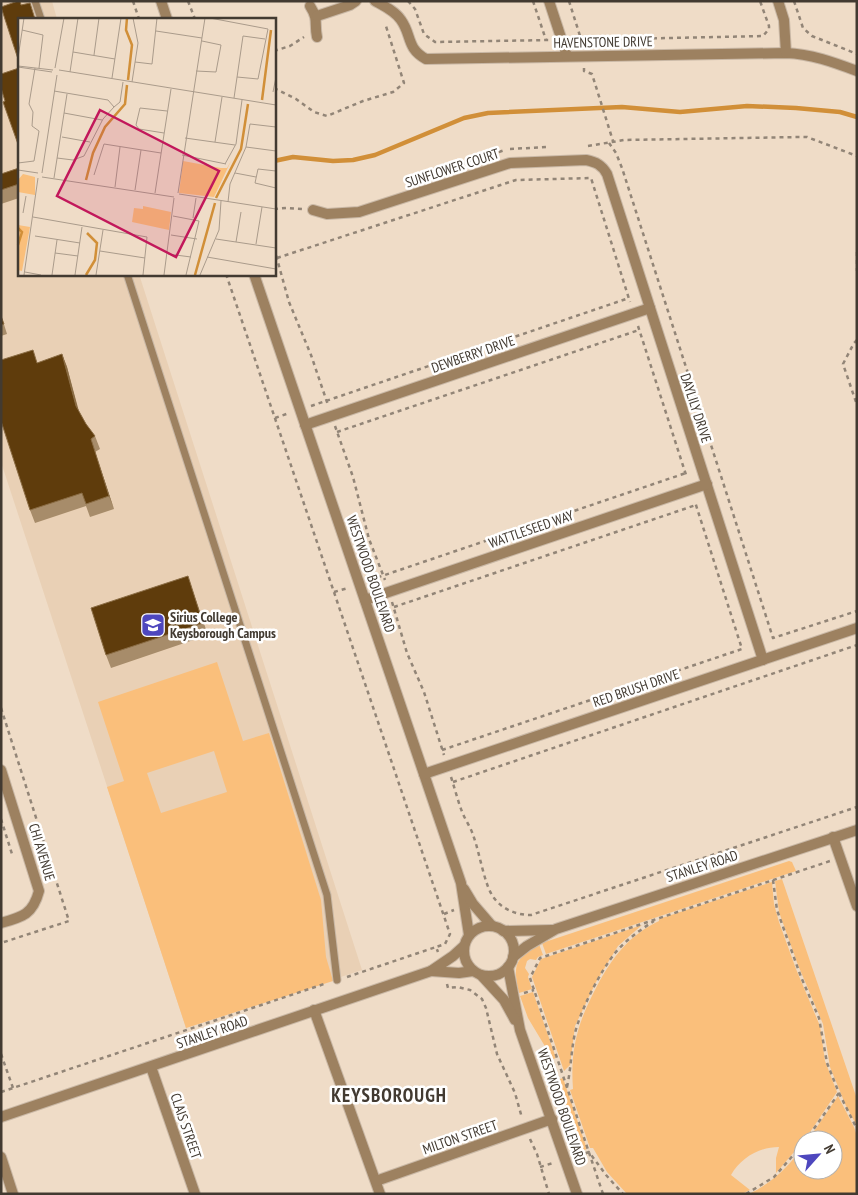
<svg xmlns="http://www.w3.org/2000/svg" width="858" height="1195" font-family="'PT Sans Narrow',sans-serif">
	<style>
		.built { fill: #e9d0b5 }
		.green { fill: #fabf7b; fill-rule: evenodd }
		.lines { fill: none; stroke-linecap: round; stroke-linejoin: round }
		.stream { stroke: #d18f38; stroke-width: 4.5 }
		.lane-casing { stroke: #c9b8a6; stroke-width: 9 }
		.street-casing { stroke: #c9b8a6; stroke-width: 12 }
		.path { stroke: #928577; stroke-width: 2.5; stroke-dasharray: 4 4; stroke-linecap: butt }
		.lane { stroke: #9d8160; stroke-width: 7 }
		.street { stroke: #9d8160; stroke-width: 10 }
		.wall { fill: #a78c6a }
		.shaded-wall { fill: #8a6c44 }
		.building { fill: #5f3c0c; stroke: #8a6c44 }
		.labels { text-anchor: middle; stroke-width: 5; stroke-linejoin: round; paint-order: stroke }
		.street-label { font-size: 14px; fill: #423a31; stroke: #fff }
		.poi-label { font-size: 14px; font-weight: bold; fill: #423a31; stroke: #fff; text-anchor: start }
		.district-label { font-size: 19px; font-weight: bold; letter-spacing: 1px; fill: #423a31; stroke: #fff }
		.inset-river { fill: none; stroke: #d18f38; stroke-width: 2.5 }
		.inset-road { fill: none; stroke: #aa9b8b; stroke-width: 1 }
		.view { fill: #c2185b; fill-opacity: 0.15; stroke: #c2185b; stroke-width: 2.5 }
		.inset-edge { fill: none; stroke: #423a31; stroke-width: 2.5 }
	</style>
	<rect width="100%" height="100%" fill="#efdcc7"/>
	<polygon class="built" points="1,1 52,1 57,19 19,19 19,274 139,274 362,970 186,1028 1,462"/>
	<g class="green">
		<path d="M217,662L243,741L269,733L321,900L326,957L333,981L186,1028L107,787L124,781L98,702ZM214,751L227,792L161,813L147,773Z"/>
		<polygon points="789,861 792,862 796,871 546,954 542,943"/>
		<polygon points="782,879 857,1099 857,1126 846,1106 830,1067 823,1024 798,965 779,912 775,881"/>
		<path d="M772,882L774,904L779,922L796,969L820,1026L825,1061L837,1092L806,1138L776,1173V1158L779,1147C759,1147 741,1158 731,1175L750,1190L742,1194H627L607,1172L593,1148H590L570,1090L573,1089C570,1048 578,1022 597,986C612,958 629,935 659,921V919Z"/>
		<polygon points="642,925 618,946 596,982 575,1026 570,1065 564,1071 532,977 541,959"/>
		<path d="M539,944L543,955L538,957L536,960L530,959L527,961L525,968L529,974L528,977L532,989L519,993C513,965 514,960 539,944Z"/>
		<polygon points="533,992 556,1058 550,1060 546,1048 528,1018 520,996"/>
		<polygon points="563,1078 587,1149 576,1153 573,1152 564,1124 557,1080"/>
		<path d="M838,1096L854,1127L857,1136V1194H749C772,1183 788,1167 803,1147V1170H833V1140H808Z"/>
	</g>
	<g class="lines">
		<polyline class="stream" points="274,161 293,157 333,161 353,160 375,155 464,118 488,113 622,107 680,112 747,106 796,108 840,112 857,117"/>
		<g class="lane-casing">
			<g id="lane">
				<polyline points="35,1 41,19"/>
				<polyline points="127,274 327,895 337,980"/>
			</g>
		</g>
		<g class="street-casing">
			<g id="street">
				<polyline points="161,1 167,19"/>
				<path d="M375,1C384,6 395,11 401,20C412,35 406,48 426,59L786,53C811,54 833,62 857,71"/>
				<polyline points="549,1 567,56"/>
				<polyline points="778,1 784,20 786,53"/>
				<path d="M310,6C319,20 314,23 317,37"/>
				<polyline points="317,16 350,5 356,1"/>
				<path d="M313,210L327,214L359,212L510,163L586,160C596,162 602,165 607,174L763,660"/>
				<polyline points="254,274 461,883 469,935"/>
				<polyline points="305,425 650,308"/>
				<polyline points="365,600 707,484"/>
				<path d="M1,770L39,891C33,914 23,917 1,923"/>
				<polyline points="424,774 857,628"/>
				<polyline points="833,837 857,906"/>
				<polyline points="464,889 473,904 492,926"/>
				<circle cx="489" cy="951" r="25"/>
				<polyline points="503,931 552,930"/>
				<polyline points="513,957 527,946 556,929 857,830"/>
				<polyline points="508,967 520,1030 577,1194"/>
				<polyline points="431,971 459,973 473,971"/>
				<polyline points="482,976 504,1000 515,1020"/>
				<polyline points="314,1010 380,1194"/>
				<polyline points="151,1067 195,1194"/>
				<polyline points="1,1117 431,971 453,956 464,946"/>
				<polyline points="1,1157 13,1194"/>
				<polyline points="376,1181 552,1119"/>
			</g>
		</g>
		<g class="path">
			<polyline points="133,1 139,19"/>
			<polyline points="188,1 195,19"/>
			<polyline points="408,1 415,9 424,34 435,42 550,40"/>
			<polyline points="533,1 546,40"/>
			<polyline points="569,1 581,39 581,45"/>
			<polyline points="794,1 803,28 812,36 857,54"/>
			<polyline points="573,40 763,36 769,29 769,26 760,1"/>
			<polyline points="274,51 290,46 304,37"/>
			<polyline points="584,68 584,71 592,74 613,141"/>
			<polyline points="274,88 296,99 314,112 327,116 363,101 393,92 404,83 385,23"/>
			<polyline points="609,143 616,153 622,168 773,638 857,611"/>
			<polyline points="588,146 624,140 801,137 807,137 857,156"/>
			<polyline points="510,149 547,147"/>
			<polyline points="415,179 505,150"/>
			<polyline points="274,209 286,208 302,209"/>
			<polyline points="274,248 289,302 311,355 328,405"/>
			<polyline points="857,252 857,271"/>
			<polyline points="277,258 516,180 591,178 630,302"/>
			<polyline points="226,274 450,934 445,944 436,947 438,952"/>
			<polyline points="638,326 687,478"/>
			<polyline points="857,340 854,343 843,364 857,405"/>
			<polyline points="311,406 629,298"/>
			<polyline points="275,418 289,413"/>
			<polyline points="335,426 353,477 369,539 385,580"/>
			<polyline points="337,432 639,330"/>
			<polyline points="370,580 686,473"/>
			<polyline points="334,592 348,588"/>
			<polyline points="392,602 407,653 424,692 444,755"/>
			<polyline points="394,607 696,505"/>
			<polyline points="1,708 69,921 1,943"/>
			<polyline points="442,750 742,649 695,502"/>
			<path d="M451,777C455,789 458,802 463,814C466,821 471,828 473,835C480,853 484,885 494,898C503,910 517,915 531,915L857,807"/>
			<polyline points="453,782 857,645"/>
			<polyline points="1,819 12,854"/>
			<polyline points="773,880 777,910 801,977 819,1018 827,1063 839,1093 806,1140"/>
			<polyline points="444,914 454,910"/>
			<polyline points="347,977 436,947"/>
			<polyline points="447,984 448,988 458,987 470,990 482,999 486,1008 497,1054 515,1093 522,1118"/>
			<polyline points="524,993 534,990"/>
			<polyline points="1,1054 13,1088"/>
			<path d="M567,1087C571,1069 571,1051 575,1033C581,1009 600,972 615,953C626,940 640,930 654,921"/>
			<polyline points="1,1092 327,983"/>
			<polyline points="839,1093 857,1129"/>
			<polyline points="530,1139 537,1154 549,1194"/>
			<polyline points="578,1156 589,1152 606,1175 623,1194"/>
			<polyline points="540,1167 553,1163"/>
			<polyline points="603,1194 530,978 540,958 830,861"/>
			<polyline points="746,1194 774,1177 803,1144"/>
		</g>
		<use href="#lane" class="lane"/>
		<use href="#street" class="street"/>
	</g>
	<g class="wall">
		<polygon points="19,168 19,198 1,204 1,174"/>
		<polygon points="1,315 7,334 1,336"/>
		<polygon points="62,354 67,367 78,410 86,424 95,436 100,449 95,452 114,509 90,517 86,506 35,523 30,510"/>
		<polygon points="192,589 208,635 111,668 106,655"/>
	</g>
	<g class="shaded-wall">
		<polygon points="62,354 67,367 81,419 76,406"/>
		<polygon points="91,439 95,452 114,509 109,496"/>
	</g>
	<g class="building">
		<polygon points="18,1 20,1 21,5 30,3 35,19 19,19 19,59 18,59 1,7"/>
		<polygon points="19,68 19,147 3,102 5,101 1,88 1,74"/>
		<polygon points="19,168 19,184 1,190 1,174"/>
		<polygon points="1,316 4,324 1,325"/>
		<polygon points="33,350 37,363 62,354 76,406 86,424 95,436 91,439 109,496 86,504 82,493 30,510 1,421 1,360"/>
		<polygon points="188,576 203,623 106,655 91,608"/>
	</g>
	<defs>
		<g id="school-square" transform="scale(1.25)"><rect x="-9" y="-9" width="18" height="18" rx="4" fill="#4e47be" stroke="#fff"/><path d="M0-5L7-2L0 1L-7-2ZM-4 1L0 2.5L4 1V4Q0 6-4 4Z" fill="#fff"/></g>
	</defs>
	<g fill-rule="evenodd">
		<use href="#school-square" x="153" y="625"/>
	</g>
	<g class="labels">
		<g class="street-label">
			<text transform="translate(603 42) rotate(-1)" y="5">HAVENSTONE DRIVE</text>
			<text transform="translate(452 168) rotate(-18)" y="5">SUNFLOWER COURT</text>
			<text transform="translate(473 354) rotate(-19)" y="5">DEWBERRY DRIVE</text>
			<text transform="translate(696 408) rotate(72)" y="5">DAYLILY DRIVE</text>
			<text transform="translate(531 529) rotate(-19)" y="5">WATTLESEED WAY</text>
			<text transform="translate(371 574) rotate(71)" y="5">WESTWOOD BOULEVARD</text>
			<text transform="translate(636 688) rotate(-19)" y="5">RED BRUSH DRIVE</text>
			<text transform="translate(42 852) rotate(73)" y="5">CHI AVENUE</text>
			<text transform="translate(702 866) rotate(-18)" y="5">STANLEY ROAD</text>
			<text transform="translate(212 1032) rotate(-19)" y="5">STANLEY ROAD</text>
			<text transform="translate(562 1107) rotate(71)" y="5">WESTWOOD BOULEVARD</text>
			<text transform="translate(186 1126) rotate(71)" y="5">CLAIS STREET</text>
			<text transform="translate(460 1137) rotate(-19)" y="5">MILTON STREET</text>
		</g>
		<g class="poi-label">
			<text x="170" y="622">Sirius College<tspan x="170" dy="16">Keysborough Campus</tspan></text>
		</g>
		<g class="district-label">
			<text x="389" y="1102">KEYSBOROUGH</text>
		</g>
	</g>
	<g transform="translate(18 18)">
		<rect width="258" height="258" fill="#efdcc7"/>
		<path d="M165,143L203,150H209L213,143L196,179L161,175ZM5,156L17,159V177L0,174V162ZM125,188L153,194L151,212L114,204L116,190L125,191ZM0,207L12,209L4,253L0,252Z" fill="#fabf7b"/>
		<path class="inset-river" d="M109,0L108,12L114,27L110,62M244,82L253,12M68,162L75,135L87,109L107,86L109,67M198,180L223,131L230,86M0,210L4,214L0,227M68,257L77,242L79,225L69,215M177,257L197,185"/>
		<path class="inset-road" d="M192,0L250,11L240,61L219,59M4,12L25,17L21,50M138,13L184,20M55,34L97,41M76,37L81,0M0,40L6,0M117,44L134,46L139,0M0,48L35,52M0,49L34,54M37,50L46,0M41,52L258,87M178,53L198,54L203,27L184,23M52,54L60,0M94,60L103,0M114,64L120,25L115,0M36,73L90,82L96,89L85,101L66,138L55,142L39,140M255,74L258,59M216,80L225,18L247,21M96,89L102,84L105,64M46,95L84,102M146,115L121,111L118,107L122,90L149,93M44,119L72,124M167,120L217,127M197,124L204,79M228,129L258,133M164,137L208,146M0,145L16,143L21,113L14,108L15,94L11,86L17,50M207,146L218,126L224,82M0,152L20,155M258,153L240,151L237,165L258,170M24,155L39,57M217,155L238,159M76,157L86,126L143,135M24,159L156,179M36,160L49,76M97,169L102,129M117,172L123,132M137,175L153,71M160,175L187,0M161,176L258,191M210,184L212,166L228,129L232,106L258,109M5,195L8,178M155,198L181,203L168,257M15,199L129,219L125,257M175,200L178,180M153,217L179,221M17,218L62,225M198,221L258,230M218,224L223,194M238,226L244,189M82,233L127,240M37,235L60,238M150,236L173,239M189,239L258,251M7,254L23,257M6,257L20,160M34,257L39,222M57,257L64,209M78,257L85,212M146,257L156,180M182,257L201,212L203,183"/>
		<path class="view" d="M82,92L201,153L158,239L39,178Z"/>
		<rect width="258" height="258" class="inset-edge"/>
	</g>
	<rect width="858" height="1195" fill="none" stroke="#423a31" stroke-width="5"/>
	<g transform="translate(818 1155) rotate(63)"><circle r="24" fill="#ffffff" stroke="#b3b0ad"/>
	<path d="M0-4L9 19L0 12L-9 19Z" fill="#4e47be"/>
	<text y="-8" font-size="14" font-weight="bold" text-anchor="middle" fill="#423a31">N</text>
	</g>
</svg>
